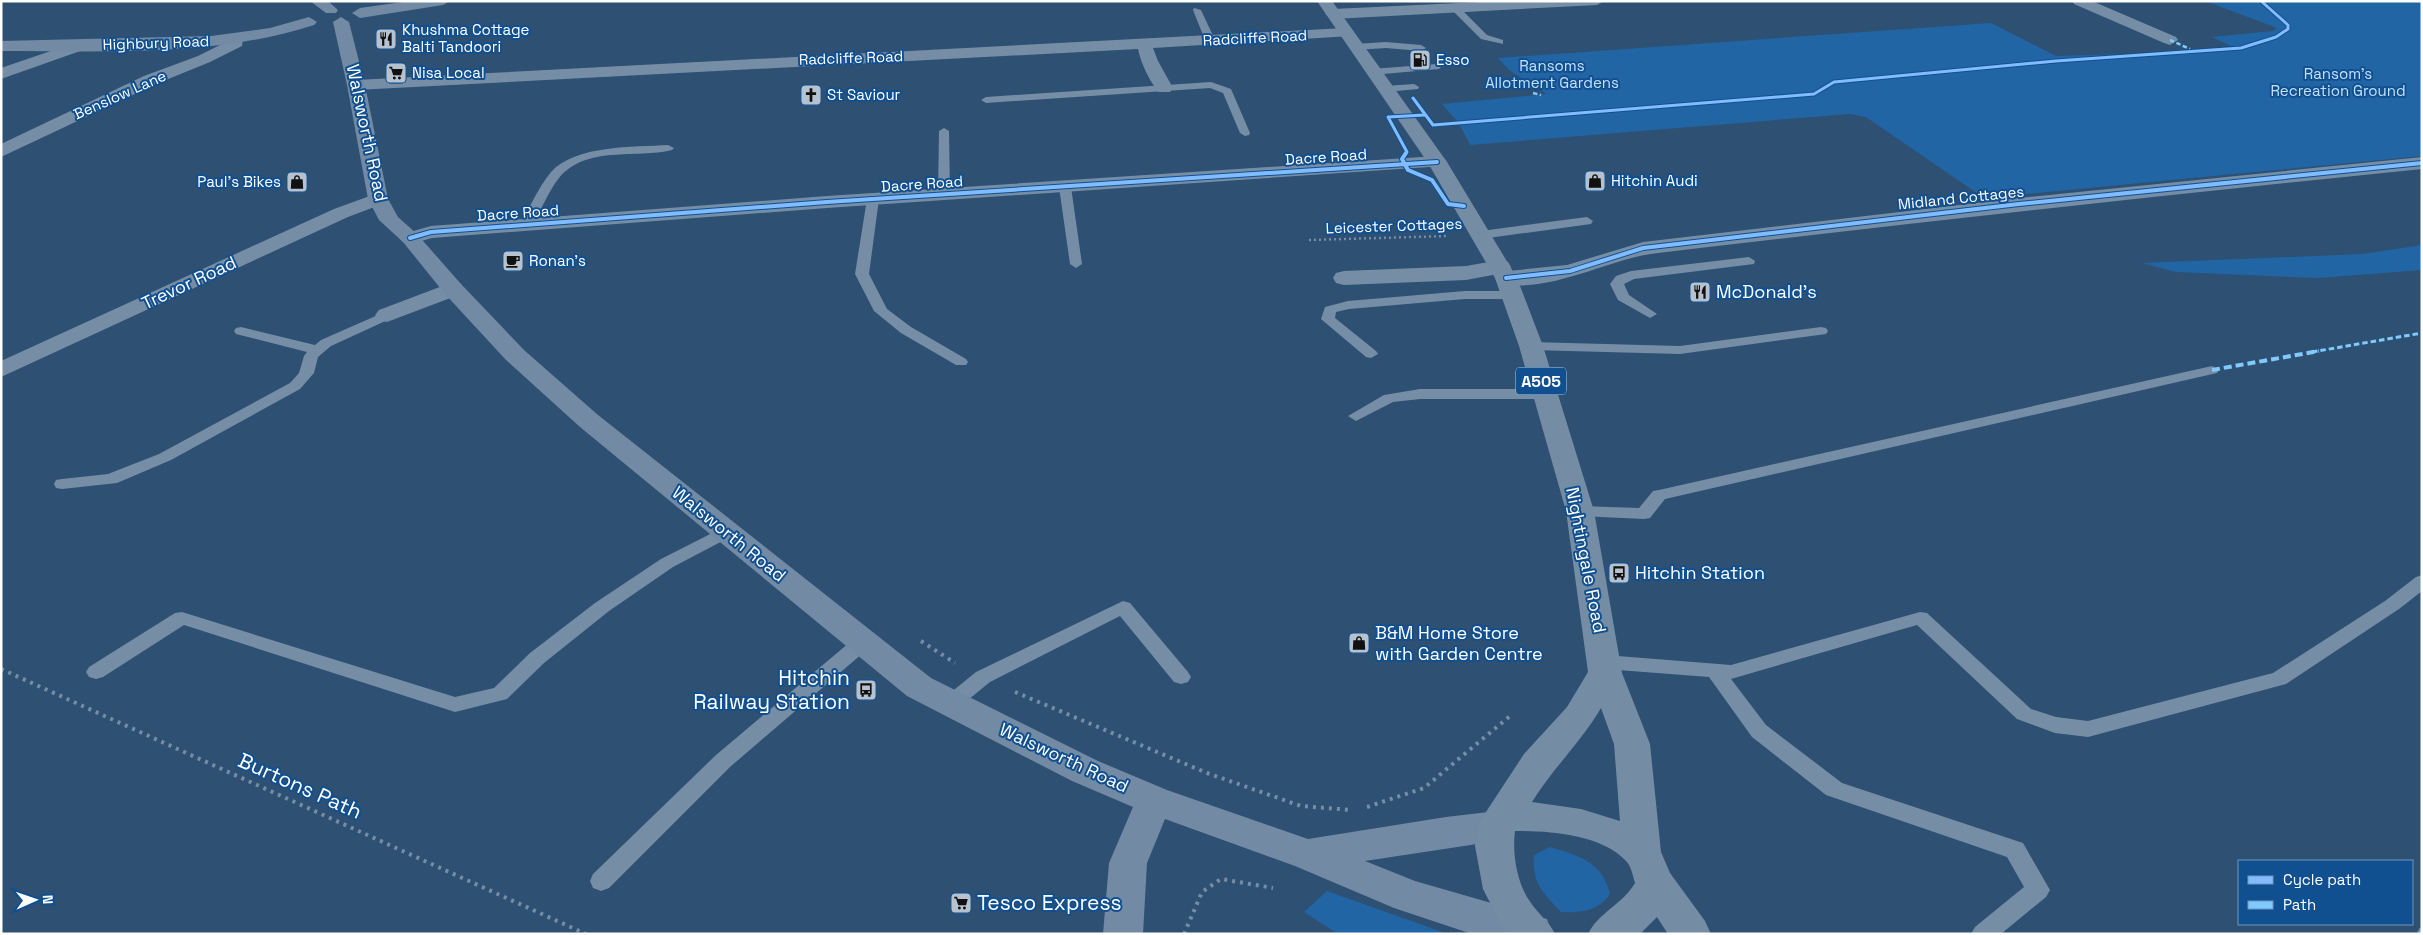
<svg xmlns="http://www.w3.org/2000/svg" width="2423" height="935" font-family="'Space Grotesk',sans-serif">
	<style>
		.green { fill: #2265a5 }
		.lines { fill: none; stroke-linecap: round; stroke-linejoin: round }
		.path-far1 { stroke: #758ea6; stroke-width: 2.5; stroke-dasharray: 2 3; stroke-linecap: butt }
		.path { stroke: #758ea6; stroke-width: 4; stroke-dasharray: 3 5; stroke-linecap: butt }
		.lane { fill: #758ea6; fill-rule: evenodd }
		.street { fill: #758ea6; fill-rule: evenodd }
		.secondary { fill: #728aa3; fill-rule: evenodd }
		.primary { fill: #758ca5; fill-rule: evenodd }
		.rail { stroke: #7990a6; stroke-width: 5; stroke-dasharray: 11 5; stroke-linecap: butt }
		.quiet-far2 { stroke: #80caff; stroke-width: 2.5; stroke-dasharray: 4.5 2.5; stroke-linecap: butt }
		.quiet-far1 { stroke: #80caff; stroke-width: 3; stroke-dasharray: 5.5 3; stroke-linecap: butt }
		.quiet { stroke: #80caff; stroke-width: 4; stroke-dasharray: 8 4; stroke-linecap: butt }
		.cycleway-far1-casing { stroke: #115090; stroke-width: 5 }
		.cycleway-casing { stroke: #115090; stroke-width: 6 }
		.cycleway-far1 { stroke: #80bcff; stroke-width: 3 }
		.cycleway { stroke: #80bcff; stroke-width: 4 }
		.labels { text-anchor: middle; stroke-width: 4; stroke-linejoin: round; paint-order: stroke }
		.far-poi-label { font-size: 15px; fill: #fff; stroke: #115090; text-anchor: start }
		.far-street-label { font-size: 15px; fill: #fff; stroke: #115090 }
		.far-park-label { font-size: 15px; fill: #c3e1fd; stroke: #115090 }
		.shield { fill: #115090; stroke: #b8cade; stroke-width: 1 }
		.shield-label { font-size: 16px; font-weight: bold; fill: #fff }
		.street-label { font-size: 18px; fill: #fff; stroke: #115090 }
		.poi-label { font-size: 18px; fill: #fff; stroke: #115090; text-anchor: start }
		.near-poi-label { font-size: 21px; fill: #fff; stroke: #115090; text-anchor: end }
		.near-street-label { font-size: 21px; fill: #fff; stroke: #115090 }
	</style>
	<rect width="100%" height="100%" fill="#2e5073"/>
	<g class="green">
		<polygon points="2205,1 2422,1 2422,156 1984,198 1866,117 1849,114 1470,145 1459,123 1442,104 1547,94 1509,70 1498,58 1991,23 2056,56 2163,53 2233,47 2212,37 2273,31 2277,28"/>
		<polygon points="2422,245 2422,270 2318,278 2176,272 2142,263 2363,254"/>
		<path d="M1550,847C1579,856 1602,861 1610,894C1598,911 1581,913 1561,912C1542,892 1532,883 1534,855Z"/>
		<polygon points="1327,891 1448,934 1338,934 1304,912"/>
	</g>
	<g class="lines">
		<polyline class="path-far1" points="1309,240 1448,236"/>
		<g class="path">
			<polyline points="921,641 955,663"/>
			<polyline points="1,669 586,934"/>
			<polyline points="1015,692 1207,773 1301,806 1351,810"/>
			<polyline points="1367,807 1424,788 1510,716"/>
			<polyline points="1184,934 1202,892 1221,879 1273,888"/>
		</g>
		<g class="lane">
			<polygon points="1452,6 1458,6 1487,35 1503,40 1503,44 1481,39 1452,10"/>
			<polygon points="1194,8 1201,10 1215,40 1213,42 1205,40 1193,10"/>
			<polygon points="1386,42 1421,45 1426,48 1421,51 1386,48 1355,50 1350,47 1355,44"/>
			<polygon points="1436,64 1441,67 1439,69 1372,75 1367,72 1372,69"/>
			<polygon points="1211,82 1231,89 1250,133 1249,135 1245,136 1240,133 1223,93 1210,88 986,103 981,100 986,97"/>
			<polygon points="1414,84 1419,87 1418,89 1385,92 1380,89 1385,86"/>
			<polygon points="944,128 949,131 950,195 944,199 938,195 939,131"/>
			<path d="M668,145L674,148L672,150C636,159 586,145 559,178C547,193 541,212 530,228L526,229L520,225C530,207 538,188 551,172C575,145 634,147 668,145Z"/>
			<polygon points="1065,183 1071,187 1082,264 1076,268 1070,264 1059,187"/>
			<polygon points="873,195 879,199 869,274 887,309 911,327 966,359 968,362 966,365 956,365 901,333 874,311 855,274 867,199"/>
			<polygon points="1587,217 1593,221 1591,224 1481,239 1475,235 1481,231"/>
			<polygon points="1749,257 1755,261 1754,264 1634,279 1624,284 1629,295 1657,314 1650,318 1618,300 1610,284 1616,276 1631,271"/>
			<polygon points="1465,291 1512,291 1519,295 1512,299 1465,299 1349,309 1336,312 1335,318 1376,351 1378,354 1371,358 1366,357 1321,319 1325,307 1348,301"/>
			<polygon points="387,311 394,315 392,318 331,346 318,357 314,373 300,389 171,460 117,483 62,489 56,488 54,484 56,480 62,479 108,474 159,454 290,383 299,373 304,356 307,352 236,334 234,331 236,328 241,327 315,345 321,340"/>
			<polygon points="1821,327 1826,328 1828,331 1826,334 1680,354 1531,350 1524,346 1531,342 1680,346"/>
			<polygon points="2212,366 2219,370 2217,373 1665,499 1650,518 1644,519 1580,516 1574,515 1572,511 1574,507 1580,506 1639,508 1653,491 1659,490"/>
			<polygon points="1420,389 1545,389 1553,394 1545,399 1420,399 1393,402 1356,421 1348,416 1384,395"/>
			<polygon points="726,526 732,528 735,532 732,536 673,567 609,611 544,663 507,699 455,712 184,625 103,677 96,679 89,677 86,672 89,667 175,613 182,612 455,697 494,688 530,653 595,603 661,559"/>
			<polygon points="2422,575 2422,591 2399,609 2286,684 2088,737 2055,733 2017,719 1917,625 1731,679 1766,725 1842,783 2023,843 2050,890 2046,897 2001,934 1971,934 1975,927 2024,887 2007,857 1826,795 1752,737 1709,677 1605,669 1598,667 1595,662 1598,657 1605,655 1731,665 1920,612 1927,613 2031,709 2056,717 2088,721 2273,673 2385,601 2416,577"/>
			<polygon points="1123,601 1130,603 1188,672 1191,677 1188,682 1181,684 1174,682 1120,616 990,682 958,708 951,710 944,708 941,703 944,698 976,672"/>
			<polygon points="863,635 870,637 873,642 870,647 730,767 609,888 601,891 593,888 590,881 593,874 716,755 856,637"/>
		</g>
		<g class="street">
			<polygon points="1502,1 1604,1 1597,5 1333,19 1325,14 1333,9"/>
			<polygon points="2072,1 2092,1 2176,37 2178,40 2170,45 2164,43 2074,4"/>
			<path d="M1345,28L1353,33L1351,36L1153,48L1158,61L1173,88L1170,92H1158C1149,79 1141,64 1138,49L356,90L350,89L347,85L350,81L356,80Z"/>
			<polygon points="235,34 243,39 242,46 210,62 156,84 1,157 1,144 144,76 198,56 228,41 229,36"/>
			<polygon points="80,41 88,46 86,49 1,79 1,68"/>
			<polygon points="1437,156 1444,158 1447,162 1444,166 827,208 432,238 410,244 403,242 399,238 403,234 431,226 827,196"/>
			<path d="M2422,157V169C2167,195 1912,223 1658,253C1609,258 1549,295 1498,283L1495,278L1498,274L1466,280L1344,285L1336,283L1333,278L1336,273L1344,271L1466,266L1500,260L1508,262L1511,267L1508,271L1567,265L1643,242L2019,198Z"/>
			<polygon points="378,193 385,195 388,199 385,203 348,217 1,377 1,361 334,209"/>
			<polygon points="453,282 461,284 464,289 461,294 387,322 379,320 375,315 379,310"/>
		</g>
		<g class="secondary">
			<polygon points="310,1 328,1 338,10 336,13 326,13"/>
			<polygon points="410,1 450,1 443,5 360,18 352,13 360,8"/>
			<path d="M309,17L317,22L314,25C215,57 105,51 1,51V41L211,36L270,28Z"/>
			<polygon points="341,17 349,22 365,85 388,199 398,217 417,234 461,284 524,350 598,415 931,678 1098,761 1167,790 1308,839 1446,817 1497,811 1510,815 1516,826 1510,837 1497,841 1365,861 1415,881 1547,919 1552,934 1472,934 1394,908 1295,866 1165,819 1147,863 1143,934 1103,934 1109,863 1133,807 1072,781 907,696 580,427 506,360 445,294 403,242 379,220 368,199 347,85 333,22"/>
		</g>
		<path class="primary" d="M1317,1H1332L1447,162L1517,278L1543,346L1594,511L1622,673L1650,744L1661,852L1670,873L1705,921L1711,934H1668L1657,917L1640,934H1588C1598,913 1623,904 1635,883C1633,876 1631,866 1626,861C1601,834 1549,831 1515,831C1512,854 1517,884 1531,903C1539,915 1549,921 1555,934H1508L1503,928L1483,889L1475,846L1478,826L1484,815L1524,754L1567,707L1588,672L1566,511L1519,346L1495,278L1428,163ZM1601,708L1614,744L1620,821L1581,809L1532,802C1553,768 1582,741 1601,708Z"/>
		<polyline class="rail" points="2419,934 2422,929"/>
		<g class="quiet-far2">
			<polyline points="2170,40 2190,49"/>
			<polyline points="1533,93 1541,95"/>
		</g>
		<polyline class="quiet-far1" points="2312,352 2422,333"/>
		<polyline class="quiet" points="2212,370 2319,351"/>
		<g class="cycleway-far1-casing">
			<g id="cycleway-far1">
				<polyline points="1413,98 1433,125 1814,94 1834,82 2056,61 2241,48 2276,37 2288,29 2288,25 2261,1"/>
				<polyline points="1405,154 1407,152 1388,117 1425,115"/>
			</g>
		</g>
		<g class="cycleway-casing">
			<g id="cycleway">
				<polyline points="1406,153 1402,159 1408,170 1432,180 1448,204 1464,206"/>
				<polyline points="410,238 431,232 827,202 1437,162"/>
				<polyline points="1506,278 1570,271 1643,248 2019,204 2422,163"/>
			</g>
		</g>
		<use href="#cycleway-far1" class="cycleway-far1"/>
		<use href="#cycleway" class="cycleway"/>
	</g>
	<defs>
		<g id="restaurant-square" transform="scale(1.125)"><rect x="-9" y="-9" width="18" height="18" rx="4" fill="#b6c2ce" stroke="#115090"/><path d="M-5-6h1v4h1v-4h1v4h1v-4h1v5L-1.5 .5V6h-2V.5L-5-1ZM5-6V6H3V1.5H1.5Q1.5-4 5-6Z" fill="#111"/></g>
		<g id="fuel-square" transform="scale(1.125)"><rect x="-9" y="-9" width="18" height="18" rx="4" fill="#b6c2ce" stroke="#115090"/><path d="M-5.5-6h7V0h2V4h1.3V-2.5L3-4.5l.8-.8L6-3V5H2.5V1h-1V6h-7ZM-4.2-4.7v3.2H.2V-4.7Z" fill="#111"/></g>
		<g id="supermarket-square" transform="scale(1.125)"><rect x="-9" y="-9" width="18" height="18" rx="4" fill="#b6c2ce" stroke="#115090"/><path d="M-6-5.5h2.5l.6 2H6L4.5 2H-2.5L-4.4-4H-6ZM-1.5 3.2a1.3 1.3 0 1 0 .1 0ZM3 3.2a1.3 1.3 0 1 0 .1 0Z" fill="#111"/></g>
		<g id="church-square" transform="scale(1.125)"><rect x="-9" y="-9" width="18" height="18" rx="4" fill="#b6c2ce" stroke="#115090"/><path d="M-1.2-6h2.4v3.5h3.3v2.4h-3.3V6h-2.4V-.1h-3.3v-2.4h3.3Z" fill="#111"/></g>
		<g id="shop-square" transform="scale(1.125)"><rect x="-9" y="-9" width="18" height="18" rx="4" fill="#b6c2ce" stroke="#115090"/><path d="M-5-2.5h2.3a2.7 3.5 0 0 1 5.4 0H5L5.5 6h-11ZM-1.5-2.5h3a1.5 2.3 0 0 0-3 0Z" fill="#111"/></g>
		<g id="cafe-square" transform="scale(1.125)"><rect x="-9" y="-9" width="18" height="18" rx="4" fill="#b6c2ce" stroke="#115090"/><path d="M-5.5-4.5H6V0H3Q3 3.5 0 3.5H-2.5Q-5.5 3.5-5.5 0ZM3-3.2v2h1.7v-2ZM-6 4.5H4V6H-6Z" fill="#111"/></g>
		<g id="bus-square" transform="scale(1.125)"><rect x="-9" y="-9" width="18" height="18" rx="4" fill="#b6c2ce" stroke="#115090"/><path d="M-5-6H5V4H4V6H2V4H-2V6H-4V4H-5ZM-3.5-4V0h7V-4ZM-3.5 1.2v1.5H-2V1.2ZM2 1.2v1.5H3.5V1.2Z" fill="#111"/></g>
	</defs>
	<g fill-rule="evenodd">
		<use href="#restaurant-square" x="386" y="39"/>
		<use href="#fuel-square" x="1420" y="60"/>
		<use href="#supermarket-square" x="396" y="73"/>
		<use href="#church-square" x="811" y="95"/>
		<use href="#shop-square" x="1595" y="181"/>
		<use href="#shop-square" x="297" y="182"/>
		<use href="#cafe-square" x="513" y="261"/>
		<use href="#restaurant-square" x="1700" y="292"/>
		<use href="#bus-square" x="1619" y="573"/>
		<use href="#shop-square" x="1359" y="643"/>
		<use href="#bus-square" x="866" y="690"/>
		<use href="#supermarket-square" x="961" y="903"/>
	</g>
	<g class="labels">
		<g class="far-poi-label">
			<text x="402" y="35">Khushma Cottage<tspan x="402" dy="17">Balti Tandoori</tspan></text>
			<text x="1436" y="65">Esso</text>
			<text x="412" y="78">Nisa Local</text>
			<text x="827" y="100">St Saviour</text>
			<text x="1611" y="186">Hitchin Audi</text>
			<text x="281" y="187" text-anchor="end">Paul's Bikes</text>
			<text x="529" y="266">Ronan's</text>
		</g>
		<g class="far-street-label">
			<text transform="translate(1255 38) rotate(-3)" y="5">Radcliffe Road</text>
			<text transform="translate(156 43) rotate(-2)" y="5">Highbury Road</text>
			<text transform="translate(851 58) rotate(-2)" y="5">Radcliffe Road</text>
			<text transform="translate(120 95) rotate(-24)" y="5">Benslow Lane</text>
			<text transform="translate(1326 157) rotate(-4)" y="5">Dacre Road</text>
			<text transform="translate(922 184) rotate(-4)" y="5">Dacre Road</text>
			<text transform="translate(1961 198) rotate(-6)" y="5">Midland Cottages</text>
			<text transform="translate(518 213) rotate(-4)" y="5">Dacre Road</text>
			<text transform="translate(1394 226) rotate(-2)" y="5">Leicester Cottages</text>
		</g>
		<g class="far-park-label">
			<text x="1552" y="71">Ransoms<tspan x="1552" dy="17">Allotment Gardens</tspan></text>
			<text x="2338" y="79">Ransom's<tspan x="2338" dy="17">Recreation Ground</tspan></text>
		</g>
		<rect class="shield" x="1516" y="367.5" width="50" height="27" rx="4"/>
		<g class="shield-label">
			<text x="1541" y="387">A505</text>
		</g>
		<g class="street-label">
			<text transform="translate(367 133) rotate(78)" y="6">Walsworth Road</text>
			<text transform="translate(189 283) rotate(-25)" y="6">Trevor Road</text>
			<text transform="translate(729 534) rotate(39)" y="6">Walsworth Road</text>
			<text transform="translate(1586 560) rotate(79)" y="6">Nightingale Road</text>
			<text transform="translate(1064 758) rotate(25)" y="6">Walsworth Road</text>
		</g>
		<g class="poi-label">
			<text x="1716" y="298">McDonald's</text>
			<text x="1635" y="579">Hitchin Station</text>
			<text x="1375" y="639">B&amp;M Home Store<tspan x="1375" dy="21">with Garden Centre</tspan></text>
		</g>
		<g class="near-poi-label">
			<text x="850" y="685">Hitchin<tspan x="850" dy="24">Railway Station</tspan></text>
			<text x="977" y="910" text-anchor="start">Tesco Express</text>
		</g>
		<g class="near-street-label">
			<text transform="translate(300 786) rotate(24)" y="7">Burtons Path</text>
		</g>
	</g>
	<rect width="2423" height="935" fill="none" stroke="#ffffff" stroke-width="5"/>
	<rect x="2238" y="860" width="175" height="65" fill="#115090" stroke="#7096bc"/>
	<rect x="2248" y="876" width="25" height="8" fill="#80bcff" stroke="#7096bc"/>
	<text x="2283" y="885" font-size="15" fill="#ffffff">Cycle path</text>
	<rect x="2248" y="901" width="25" height="8" fill="#80caff" stroke="#7096bc"/>
	<text x="2283" y="910" font-size="15" fill="#ffffff">Path</text>
	<g transform="translate(35 900) rotate(88)" stroke="#115090" stroke-width="4" paint-order="stroke">
	<path d="M0-4L9 19L0 12L-9 19Z" fill="#ffffff"/>
	<text y="-8" font-size="14" font-weight="bold" text-anchor="middle" fill="#ffffff">N</text>
	</g>
</svg>
